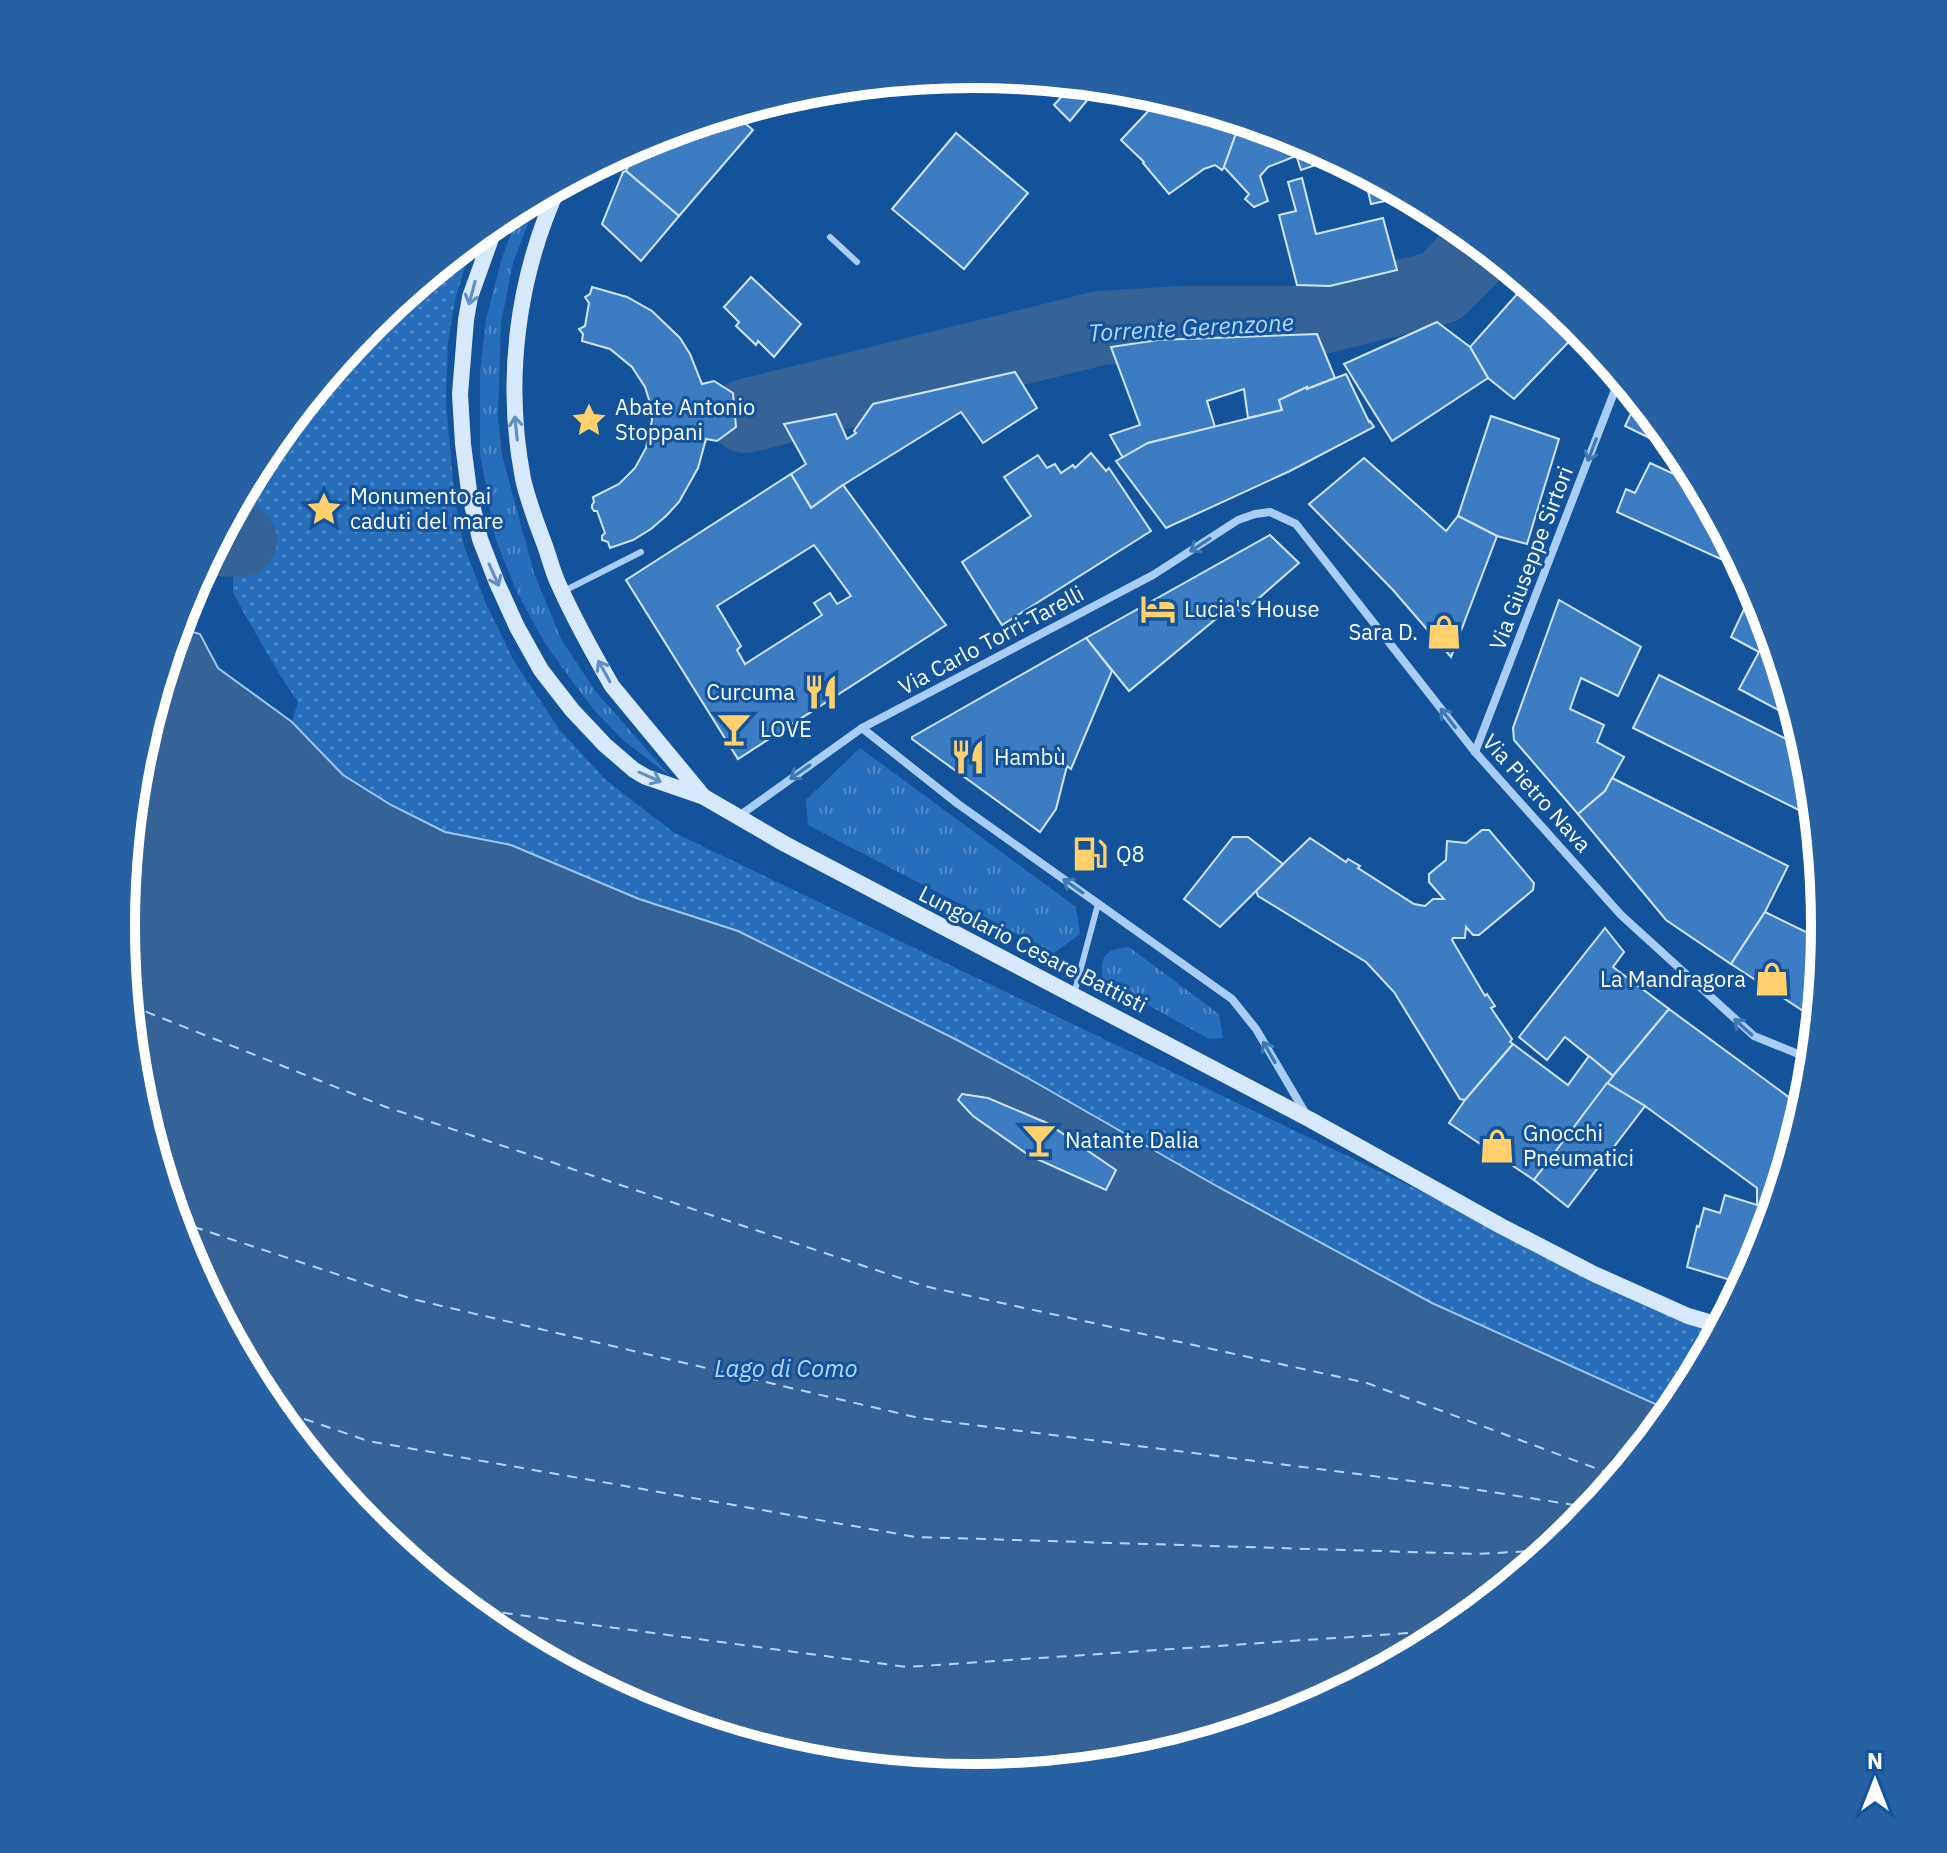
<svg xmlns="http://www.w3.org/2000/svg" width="1947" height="1853" font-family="'IBM Plex Sans',sans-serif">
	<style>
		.grass { fill: url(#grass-tufts) }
		.park { fill: url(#park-dots) }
		.water { fill: #356297; stroke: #9bc8f7; stroke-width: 2 }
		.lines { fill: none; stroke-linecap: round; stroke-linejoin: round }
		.river { stroke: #356297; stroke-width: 74 }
		.ferry { stroke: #b5d7fa; stroke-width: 2; stroke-dasharray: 10 8; stroke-linecap: butt }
		.building { fill: #3c7cc3; stroke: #d1e6fd; stroke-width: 2; fill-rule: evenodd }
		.service { stroke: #a9cdf4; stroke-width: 6 }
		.minor { stroke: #a9cdf4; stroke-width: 8 }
		.secondary { stroke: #d8e9fd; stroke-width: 16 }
		.oneway { stroke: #628fc3 }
		.oneway2 { stroke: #4078b6 }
		.labels { text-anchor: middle; stroke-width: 6; stroke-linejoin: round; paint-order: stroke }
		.poi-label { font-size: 22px; fill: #fff; stroke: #13539c; text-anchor: start }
		.street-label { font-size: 22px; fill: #fff; stroke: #13539c }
		.water-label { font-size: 24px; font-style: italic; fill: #b5d7fa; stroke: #13539c }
		.rim { fill: none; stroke: #fff; stroke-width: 10 }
	</style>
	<defs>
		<pattern id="grass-tufts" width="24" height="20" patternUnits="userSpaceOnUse" patternTransform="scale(2)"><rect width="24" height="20" fill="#266dba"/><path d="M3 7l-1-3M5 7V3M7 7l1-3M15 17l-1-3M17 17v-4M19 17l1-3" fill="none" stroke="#518ac8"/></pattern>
		<pattern id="park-dots" width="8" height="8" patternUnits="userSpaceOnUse" patternTransform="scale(2)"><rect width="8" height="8" fill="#266dba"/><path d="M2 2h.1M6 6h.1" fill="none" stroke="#518ac8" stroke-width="1.8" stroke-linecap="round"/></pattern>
	</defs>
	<rect width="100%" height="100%" fill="#13539c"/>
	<g class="grass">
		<polygon points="538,198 513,263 501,323 498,416 502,455 534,573 561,639 596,692 671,777 623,740 594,710 572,681 544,642 516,590 496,540 480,454 480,372 486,320 501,261 518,214 523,205"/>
		<polygon points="860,748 1076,907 1080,934 1054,953 808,825 806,800"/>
		<path d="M1129,947L1219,1014L1223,1038L1209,1039L1103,980C1100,955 1104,950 1129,947Z"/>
	</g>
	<polygon class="park" points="474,239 456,296 448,341 446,403 455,502 464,546 486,604 514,661 559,729 606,780 673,832 1718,1334 1682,1400 1673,1412 1432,1303 1220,1188 1026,1077 957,1040 738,931 639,899 511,845 445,832 391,805 342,775 292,722 298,702 280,675 245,615 233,592 233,572 246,560 240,540 228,522 265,453 371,323"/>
	<polygon class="water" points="178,628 200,634 218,668 292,722 343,775 391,805 445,832 511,845 639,899 738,931 957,1040 1026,1077 1220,1188 1432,1303 1673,1412 1576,1530 1447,1636 1299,1714 1139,1763 973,1779 807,1763 647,1714 500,1635 370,1529 264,1400 186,1252 137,1092 121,926 137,760"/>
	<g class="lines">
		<g class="river">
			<polyline points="745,416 1100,328 1185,323 1297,323 1441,287 1481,246"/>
			<polyline points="219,539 240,540"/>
		</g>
		<g class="ferry">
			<polyline points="129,1005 386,1107 924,1286 1367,1383 1619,1477"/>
			<polyline points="176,1221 412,1299 919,1418 1459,1487 1594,1508"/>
			<polyline points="270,1407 368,1441 916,1537 1477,1554 1551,1550"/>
			<polyline points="467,1608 907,1667 1453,1630"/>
		</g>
	</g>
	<g class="building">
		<polygon points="1073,84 1099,86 1070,121 1054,105"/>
		<polygon points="848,86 834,101 821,89"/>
		<polygon points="1132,90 1140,90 1221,115 1238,128 1224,167 1222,170 1215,165 1204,169 1169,194 1143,163 1144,162 1121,140 1152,107"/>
		<polygon points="788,96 769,116 758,105"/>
		<polygon points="733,113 753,130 679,216 626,171 638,144 648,139"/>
		<polygon points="1252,125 1290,136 1296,156 1268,167 1260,176 1268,201 1254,207 1245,199 1249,194 1224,167 1238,128 1246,134"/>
		<polygon points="956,133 1028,193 964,269 892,209"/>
		<polygon points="1290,136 1300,139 1325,153 1328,161 1301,170"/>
		<polygon points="626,171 679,216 641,261 602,224 623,172"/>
		<polygon points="1364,173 1390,187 1390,200 1371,204"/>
		<polygon points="1302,178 1316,234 1383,218 1397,270 1330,286 1297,285 1279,215 1296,211 1288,182"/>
		<polygon points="751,277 801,324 774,357 758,341 756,345 736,326 739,322 724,307"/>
		<polygon points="1527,283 1581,329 1514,399 1488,378 1470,347"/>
		<polygon points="592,287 627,297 652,311 680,338 690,354 702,384 714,381 733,393 736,427 717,441 706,439 698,468 679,502 666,516 651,529 633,540 610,548 608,542 602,540 602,536 605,533 597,511 594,511 592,508 592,505 594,502 593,497 619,484 635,468 646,448 652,420 650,403 645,387 632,367 610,349 582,341 583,334 579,329 585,326 589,303 585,297 590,294"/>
		<polygon points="1437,322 1470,347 1488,378 1392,441 1344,364"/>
		<polygon points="1317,334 1335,378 1307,389 1307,387 1279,400 1282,410 1248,418 1244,389 1207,401 1215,427 1148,443 1123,458 1110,435 1140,425 1111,347 1158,340"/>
		<polygon points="1015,372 1037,408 983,443 961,412 843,485 811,508 791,474 806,464 784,424 836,414 847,439 856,433 854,431 873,404"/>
		<polygon points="1346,374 1369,422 1370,421 1374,427 1290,471 1166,528 1116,461 1148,443 1282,410 1279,400 1307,387 1307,389"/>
		<polygon points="1638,399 1682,453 1682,454 1625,426"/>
		<polygon points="1491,416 1559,439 1527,544 1497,536 1458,516"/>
		<polygon points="1091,453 1106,471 1109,468 1151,531 1002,625 962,562 1031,516 1004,477 1038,455 1047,468 1055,464 1061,473 1073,465 1075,468"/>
		<polygon points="1364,458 1446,531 1458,516 1497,536 1451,657 1393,590 1309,504"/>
		<polygon points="1650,463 1700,486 1731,543 1728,548 1730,549 1725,561 1617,512 1626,489 1635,493"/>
		<path d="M791,474L811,508L843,485L946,625L738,759L626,580ZM814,545L851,596L837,604L830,593L814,603L822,615L745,664L737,650L741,646L717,606Z"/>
		<polygon points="1270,535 1299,563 1242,613 1234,604 1129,691 1086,638"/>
		<polygon points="1754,588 1761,601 1797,720 1739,689 1759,652 1731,637"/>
		<polygon points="1559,600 1641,647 1618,696 1581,678 1570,709 1604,725 1597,742 1624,757 1605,791 1578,814 1514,740 1513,728"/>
		<polygon points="1086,638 1112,671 1071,769 1067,766 1056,809 1040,832 912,739 912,737"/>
		<polygon points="1659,675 1806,749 1810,761 1815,818 1633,728"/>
		<polygon points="1612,778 1788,866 1765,912 1731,964 1666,920 1578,814 1605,791"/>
		<polygon points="1482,830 1489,830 1534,883 1533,890 1479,935 1473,935 1466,927 1465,938 1453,938 1452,940 1485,996 1487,994 1495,1006 1491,1008 1512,1039 1510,1042 1513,1044 1465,1100 1460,1099 1394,992 1366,962 1258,896 1256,890 1310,838 1346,862 1348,859 1360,866 1358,868 1414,904 1425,906 1433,899 1444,899 1429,882 1429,874 1446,860 1447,841 1466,843"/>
		<polygon points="1233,837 1248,837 1283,864 1220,927 1184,899"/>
		<polygon points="1765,912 1818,938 1826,923 1817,1020 1731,964"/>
		<polygon points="1605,928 1624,952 1613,967 1669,1009 1613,1076 1565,1037 1547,1060 1519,1037"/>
		<polygon points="1669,1009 1805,1109 1761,1253 1744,1284 1687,1267 1697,1226 1699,1227 1704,1208 1720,1213 1725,1195 1757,1205 1757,1188 1645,1106 1607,1083"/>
		<polygon points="1513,1044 1568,1085 1589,1056 1613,1076 1534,1180 1449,1123 1465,1100"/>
		<polygon points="1607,1083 1645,1106 1568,1207 1534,1180"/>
		<polygon points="962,1094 988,1098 1047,1123 1116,1170 1106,1190 1030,1156 973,1116 958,1100"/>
	</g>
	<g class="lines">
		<g class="service">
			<polyline points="830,237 857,262"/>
			<polyline points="562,592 641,552"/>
			<polyline points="1074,994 1098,904"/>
		</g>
		<g class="minor">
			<polyline points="862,728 958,804 1232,999 1256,1029 1306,1114"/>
			<polyline points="1475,752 1620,377"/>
			<polyline points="739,816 862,728 1153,575 1238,520 1255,514 1270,512 1296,524 1475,752 1621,915 1754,1036 1813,1060"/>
		</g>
		<g class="secondary">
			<path d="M559,186C517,277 504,380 523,479C528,501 536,522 544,543C549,556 552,570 558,583C574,619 593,653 612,686L703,796"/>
			<polyline points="498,219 470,297 466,320 460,394 463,444 469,491 480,539 497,583 517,627 541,670 572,710 605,745 634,770 646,777 704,797 785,844 1309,1119 1501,1226 1594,1274 1688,1316 1722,1326"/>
		</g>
	</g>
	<defs><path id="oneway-shaft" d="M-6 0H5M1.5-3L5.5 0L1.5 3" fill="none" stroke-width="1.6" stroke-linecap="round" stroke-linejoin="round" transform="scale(2)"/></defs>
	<g class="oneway">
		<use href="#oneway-shaft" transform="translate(472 293) rotate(105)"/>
		<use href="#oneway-shaft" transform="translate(516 428) rotate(-96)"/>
		<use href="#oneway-shaft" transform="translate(494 575) rotate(66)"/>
		<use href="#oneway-shaft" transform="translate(604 671) rotate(-119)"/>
		<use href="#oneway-shaft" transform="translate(650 777) rotate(24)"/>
	</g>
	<g class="oneway2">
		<use href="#oneway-shaft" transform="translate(1592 450) rotate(111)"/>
		<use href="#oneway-shaft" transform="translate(1200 545) rotate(147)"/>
		<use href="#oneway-shaft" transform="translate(1448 718) rotate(-128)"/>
		<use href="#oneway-shaft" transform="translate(800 772) rotate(145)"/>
		<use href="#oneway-shaft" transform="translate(1073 886) rotate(-145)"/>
		<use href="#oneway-shaft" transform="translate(1743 1027) rotate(-138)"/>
		<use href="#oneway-shaft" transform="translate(1269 1052) rotate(-120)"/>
	</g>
	<defs>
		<g id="sight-bare" transform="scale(2.76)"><path d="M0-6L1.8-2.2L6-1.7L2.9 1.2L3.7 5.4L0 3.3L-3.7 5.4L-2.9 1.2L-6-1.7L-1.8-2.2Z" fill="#ffd06b" stroke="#13539c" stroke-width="2.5" paint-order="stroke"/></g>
		<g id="hotel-bare" transform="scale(2.76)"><path d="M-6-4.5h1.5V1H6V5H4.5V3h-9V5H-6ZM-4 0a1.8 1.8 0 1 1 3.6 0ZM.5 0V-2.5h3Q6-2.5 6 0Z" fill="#ffd06b" stroke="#13539c" stroke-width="2.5" paint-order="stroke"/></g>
		<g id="shop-bare" transform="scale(2.76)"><path d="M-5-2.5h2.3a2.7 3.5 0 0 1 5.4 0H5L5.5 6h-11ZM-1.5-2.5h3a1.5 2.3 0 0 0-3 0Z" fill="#ffd06b" stroke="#13539c" stroke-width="2.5" paint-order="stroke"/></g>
		<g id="restaurant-bare" transform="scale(2.76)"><path d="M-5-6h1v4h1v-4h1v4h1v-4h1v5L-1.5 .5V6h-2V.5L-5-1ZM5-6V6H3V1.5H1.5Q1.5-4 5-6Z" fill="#ffd06b" stroke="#13539c" stroke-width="2.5" paint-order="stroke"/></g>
		<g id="bar-bare" transform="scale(2.76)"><path d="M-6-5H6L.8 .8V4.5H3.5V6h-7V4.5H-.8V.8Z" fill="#ffd06b" stroke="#13539c" stroke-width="2.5" paint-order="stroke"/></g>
		<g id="fuel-bare" transform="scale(2.76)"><path d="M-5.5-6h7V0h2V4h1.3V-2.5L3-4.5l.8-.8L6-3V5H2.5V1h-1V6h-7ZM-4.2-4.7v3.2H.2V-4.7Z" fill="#ffd06b" stroke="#13539c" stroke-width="2.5" paint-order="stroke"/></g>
	</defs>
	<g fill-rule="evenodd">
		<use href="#sight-bare" x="589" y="420"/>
		<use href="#sight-bare" x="324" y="509"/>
		<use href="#hotel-bare" x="1158" y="609"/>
		<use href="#shop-bare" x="1444" y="632"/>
		<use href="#restaurant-bare" x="821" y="692"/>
		<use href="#bar-bare" x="734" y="729"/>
		<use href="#restaurant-bare" x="968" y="757"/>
		<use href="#fuel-bare" x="1090" y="854"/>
		<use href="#shop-bare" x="1772" y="979"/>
		<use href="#bar-bare" x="1039" y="1140"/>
		<use href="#shop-bare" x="1497" y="1146"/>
	</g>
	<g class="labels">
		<g class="poi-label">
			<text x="615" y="415">Abate Antonio<tspan x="615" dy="25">Stoppani</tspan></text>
			<text x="350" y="504">Monumento ai<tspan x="350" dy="25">caduti del mare</tspan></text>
			<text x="1184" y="617">Lucia's House</text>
			<text x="1418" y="640" text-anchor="end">Sara D.</text>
			<text x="795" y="700" text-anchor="end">Curcuma</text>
			<text x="760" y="737">LOVE</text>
			<text x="994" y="765">Hambù</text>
			<text x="1116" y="862">Q8</text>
			<text x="1746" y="987" text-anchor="end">La Mandragora</text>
			<text x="1523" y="1141">Gnocchi<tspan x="1523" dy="25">Pneumatici</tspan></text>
			<text x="1065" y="1148">Natante Dalia</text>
		</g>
		<g class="street-label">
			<text transform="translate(1531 558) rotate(-69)" y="8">Via Giuseppe Sirtori</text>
			<text transform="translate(991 640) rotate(-28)" y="8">Via Carlo Torri-Tarelli</text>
			<text transform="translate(1537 793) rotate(48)" y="8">Via Pietro Nava</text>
			<text transform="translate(1033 949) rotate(27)" y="8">Lungolario Cesare Battisti</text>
		</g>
		<g class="water-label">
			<text transform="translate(1191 328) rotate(-3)" y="8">Torrente Gerenzone</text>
			<text x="786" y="1377">Lago di Como</text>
		</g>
	</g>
	<path d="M0 0H1947V1853H0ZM135 926a838 838 0 1 1 1676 0a838 838 0 1 1-1676 0Z" fill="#2661a4" fill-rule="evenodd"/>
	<path class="rim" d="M135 926a838 838 0 1 1 1676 0a838 838 0 1 1-1676 0Z"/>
	<g transform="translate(1875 1781)" stroke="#13539c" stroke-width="6" paint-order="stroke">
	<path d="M0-6L14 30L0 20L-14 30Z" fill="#ffffff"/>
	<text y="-12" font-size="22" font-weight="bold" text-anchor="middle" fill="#ffffff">N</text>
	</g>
</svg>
